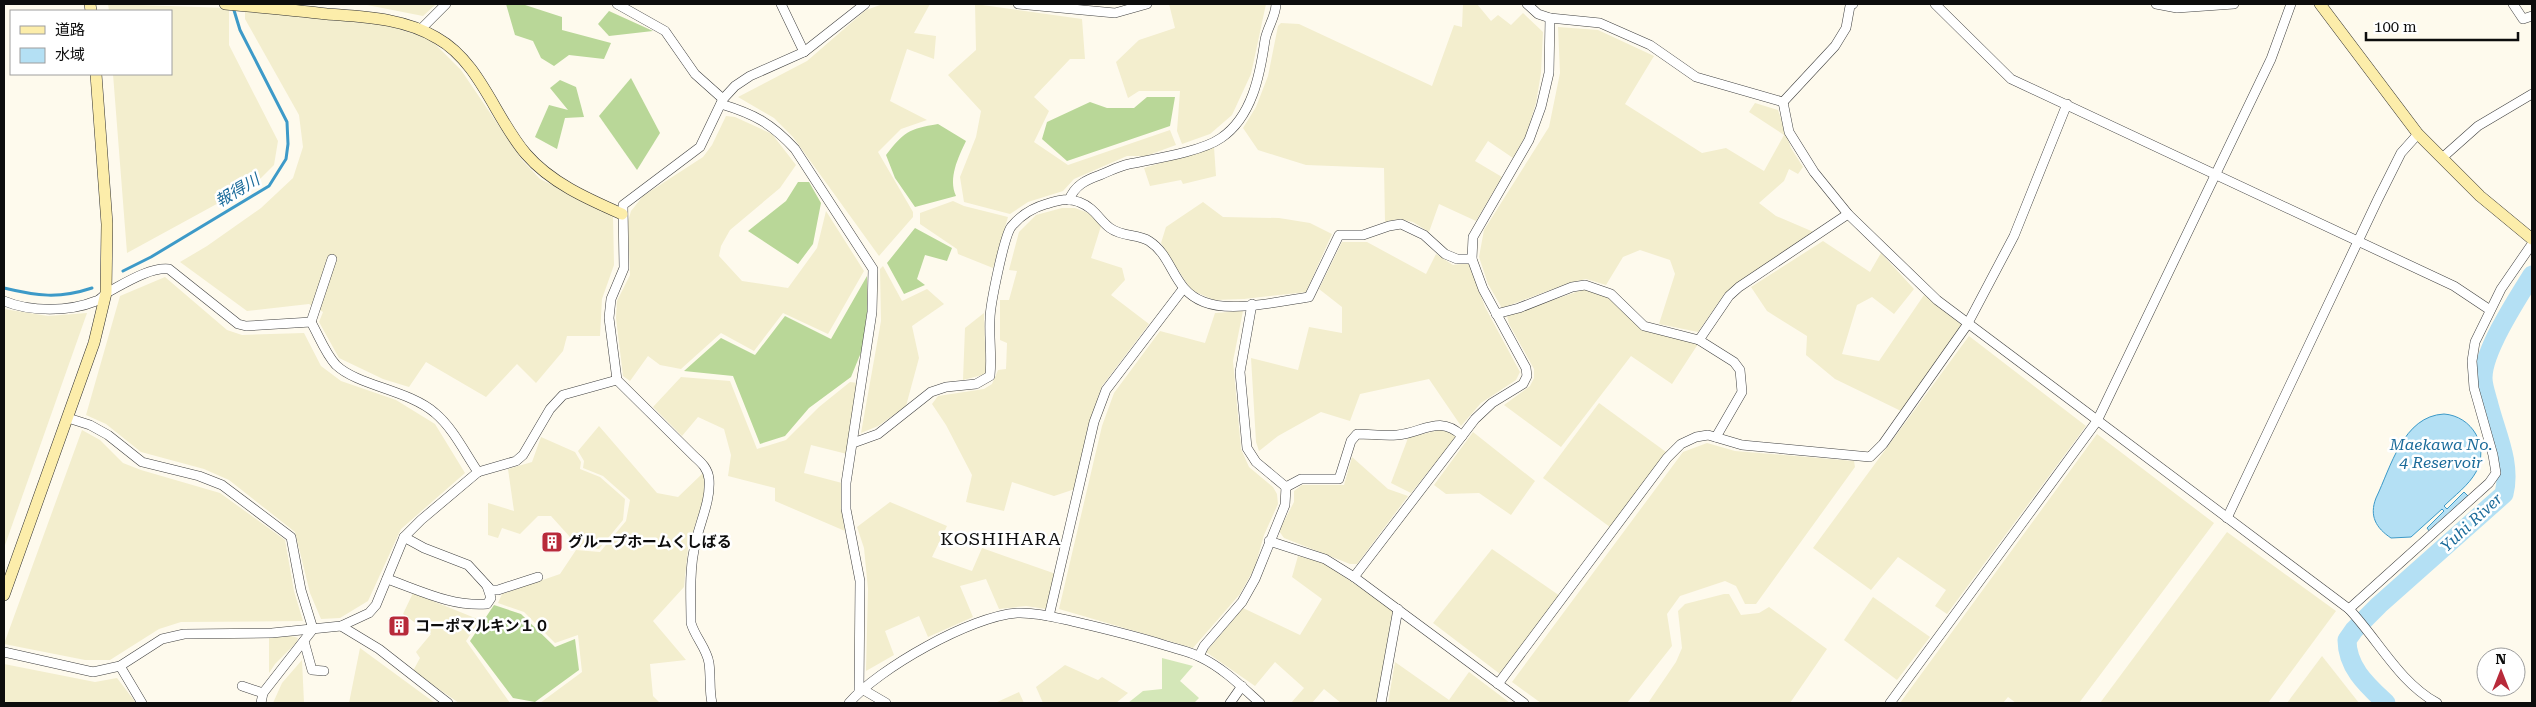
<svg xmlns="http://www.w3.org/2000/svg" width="2536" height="707" font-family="'Roboto Serif','Noto Sans JP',serif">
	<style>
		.farmland { fill: #f3eece }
		.green { fill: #d4e7b8 }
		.forest { fill: #b9d798 }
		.water { fill: #b4e0f4; stroke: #3d9ac8 }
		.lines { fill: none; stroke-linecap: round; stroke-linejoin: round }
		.stream { stroke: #3d9ac8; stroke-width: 3 }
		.river { stroke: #b4e0f4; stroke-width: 19 }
		.street-casing { stroke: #404040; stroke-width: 10 }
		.secondary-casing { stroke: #2f2f2f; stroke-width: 12 }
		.street { stroke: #fff; stroke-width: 9 }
		.secondary { stroke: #fcedaa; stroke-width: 11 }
		.labels { text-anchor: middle; stroke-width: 5; stroke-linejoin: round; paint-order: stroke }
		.poi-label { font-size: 15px; font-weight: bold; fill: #0d0d0d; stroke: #fff; text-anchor: start }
		.water-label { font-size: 16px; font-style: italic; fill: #1b6b9a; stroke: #fff }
		.quarter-label { font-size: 18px; letter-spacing: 1px; fill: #0d0d0d; stroke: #fff }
	</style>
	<rect width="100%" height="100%" fill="#fefaed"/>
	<g class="farmland">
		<polygon points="108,4 229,8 229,45 278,141 274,165 257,182 127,253 113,74 171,74 171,11 109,11"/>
		<polygon points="362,4 436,4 423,16"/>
		<polygon points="883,4 930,4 914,33 936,36 934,59 907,49 890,101 927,120 901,129 878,152 913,212 913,217 879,256 793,137 774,118 738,97 807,61 866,10"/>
		<polygon points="975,4 1082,19 1085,59 1070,59 1034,97 1049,111 1034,142 1068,165 1170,130 1176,145 1146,156 1127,156 1074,179 1063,191 1028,202 1010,214 964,202 960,177 976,137 981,111 948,75 976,50"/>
		<polygon points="1169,4 1266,4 1251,74 1232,115 1210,134 1182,144 1177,131 1180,91 1139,91 1128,98 1116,62 1139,40 1175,28"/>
		<polygon points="1463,4 1477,4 1491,21 1498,15 1511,25 1523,13 1543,32 1541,73 1536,103 1526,135 1513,158 1488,141 1475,161 1502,177 1476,221 1439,204 1429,232 1413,222 1399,219 1385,222 1384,168 1306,165 1258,150 1243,128 1256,107 1268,76 1278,26 1281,23 1299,24 1432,86 1454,25 1462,27"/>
		<polygon points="245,11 386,25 430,39 461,70 522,160 540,179 613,215 614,265 602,299 600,336 567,336 563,351 536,383 517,364 486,397 426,362 409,387 383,379 339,358 319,322 323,312 309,304 247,311 180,262 207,246 261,208 293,178 303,147 299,115 245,19"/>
		<polygon points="1558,27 1598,30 1654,56 1625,104 1702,153 1726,148 1764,171 1784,135 1749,112 1755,103 1778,110 1791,148 1803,167 1798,174 1789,169 1784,181 1759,203 1776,216 1816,233 1725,293 1698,332 1659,324 1675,274 1670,260 1640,250 1623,257 1606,285 1586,279 1569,283 1502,308 1488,284 1479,257 1484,230 1549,127 1560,73"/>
		<polygon points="726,116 735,117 772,134 796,165 780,188 730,230 721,246 719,256 742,281 788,288 817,248 826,211 864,271 828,334 783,313 754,351 721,333 681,369 660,365 648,356 630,381 623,376 616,318 617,301 630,275 628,221 631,211 643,196 703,157 712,145"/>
		<polygon points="1214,147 1216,176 1183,184 1181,180 1150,186 1144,168"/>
		<polygon points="953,201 964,206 1008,217 993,268 958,254 957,249 920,224 920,213"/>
		<polygon points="1203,202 1223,217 1279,218 1310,223 1332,234 1306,292 1244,299 1214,300 1191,290 1161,243 1166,227"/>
		<polygon points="1062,208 1075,208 1091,214 1101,226 1091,258 1122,268 1125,280 1111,295 1149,324 1102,386 1088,426 1075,489 1054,496 1012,482 1004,511 966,502 972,475 946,425 932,404 938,396 984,389 992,384 998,370 1006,369 1007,343 1000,340 1000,300 1009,300 1017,271 1009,270 1019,232 1036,215"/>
		<polygon points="1823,241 1870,272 1881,253 1914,289 1894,314 1872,297 1857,305 1842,354 1879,361 1924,295 1963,326 1901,411 1835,379 1806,355 1807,336 1767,311 1751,287"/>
		<polygon points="1342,242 1367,242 1426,274 1436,254 1453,265 1469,263 1485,307 1520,372 1516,380 1481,403 1461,426 1429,379 1360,394 1350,421 1321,412 1278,436 1259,451 1256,442 1251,358 1298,370 1309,327 1342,333 1342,307 1319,289"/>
		<polygon points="883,266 902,301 927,289 944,304 912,326 919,358 906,406 878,426 861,433 881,321 880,269"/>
		<polygon points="165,277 227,330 242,335 304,333 321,366 341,381 396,400 435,424 465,473 401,529 368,601 340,618 321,619 310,593 295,532 229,480 204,469 141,452 106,424 86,415 120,296"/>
		<polygon points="1585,289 1609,297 1642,330 1678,336 1698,344 1672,384 1631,356 1561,447 1504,405 1530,386 1534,378 1534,369 1509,324 1507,316"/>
		<polygon points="4,309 48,316 87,313 4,548"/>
		<polygon points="1243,311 1233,361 1241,449 1249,467 1273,487 1277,494 1278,504 1264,535 1255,567 1240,594 1193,648 1059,609 1102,426 1114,393 1160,331 1205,343 1215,313"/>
		<polygon points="984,313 986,374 963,380 965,328"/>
		<polygon points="1969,336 2086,426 1947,614 1935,606 1946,590 1898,557 1871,590 1813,548"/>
		<polygon points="681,377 730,381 757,449 786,440 819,407 850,382 858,383 847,454 811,445 804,473 842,483 841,507 845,531 775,501 775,488 728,476 731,455 724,429 698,417 682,436 653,407"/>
		<polygon points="1599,403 1666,452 1610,527 1543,478"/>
		<polygon points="599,426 657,493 678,497 703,473 705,480 705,493 688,548 684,587 653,621 686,660 650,664 653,696 660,703 540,703 582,672 578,635 555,643 524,612 498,603 502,594 560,574 576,550 600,552 626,521 630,500 603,476 583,468 584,461 578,451"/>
		<polygon points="1443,429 1452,429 1457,436 1411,493 1391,483 1408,438"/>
		<polygon points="82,430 100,440 123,463 141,470 220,493 285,540 294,591 303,621 181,622 159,629 110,660 85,660 4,644"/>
		<polygon points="1473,432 1535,481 1511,515 1479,493 1446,494 1434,485"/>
		<polygon points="2097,434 2214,523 2079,703 2016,703 2008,697 2003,703 1900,703"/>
		<polygon points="541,437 575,452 581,462 580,469 600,477 625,499 623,520 599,549 579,547 551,516 538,516 520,534 502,528 498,538 488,535 488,503 514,511 508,469 532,462"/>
		<polygon points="1707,443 1735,451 1854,461 1855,467 1756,604 1745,604 1736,586 1725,581 1680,596 1667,614 1672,646 1627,703 1541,703 1512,682 1683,452"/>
		<polygon points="1352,457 1388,489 1408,496 1357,564 1350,564 1284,538 1279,531 1294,502 1294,491 1302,485 1344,485"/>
		<polygon points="890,502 947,526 932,557 972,571 982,548 1056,574 1046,609 1026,606 999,609 986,579 960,586 973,617 928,637 919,616 885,631 894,655 866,671 868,589 864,548 857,527"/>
		<polygon points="2227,532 2336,611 2268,703 2100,703"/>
		<polygon points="1492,549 1560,596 1500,674 1433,623"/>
		<polygon points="1298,556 1324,563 1393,610 1377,703 1341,703 1324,689 1312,703 1291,703 1304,688 1275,662 1255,686 1206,652 1243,608 1300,635 1322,599 1292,577"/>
		<polygon points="413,593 480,620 466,641 510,703 459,703 413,671 420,658 416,652 431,634 403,614"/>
		<polygon points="1724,594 1729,594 1741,615 1759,613 1769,607 1827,649 1790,703 1648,703 1676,662 1682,648 1678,611 1685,604"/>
		<polygon points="1873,597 1930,637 1897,680 1844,640"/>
		<polygon points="292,636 298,638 296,643 275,664 269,673 269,638"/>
		<polygon points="360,648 435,703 349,703"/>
		<polygon points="2322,656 2359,703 2287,703"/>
		<polygon points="302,660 304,703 273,703 282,683"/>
		<polygon points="1395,662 1449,700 1469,672 1510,703 1388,703"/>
		<polygon points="4,664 95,682 117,678 136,703 4,703"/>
		<polygon points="1065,665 1098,680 1102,677 1128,693 1116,703 1043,703 1036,687"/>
		<polygon points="1019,692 1024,703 995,703"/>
	</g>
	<polygon class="green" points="1162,658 1193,666 1180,681 1199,698 1194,703 1128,703 1143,691 1162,689"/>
	<g class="forest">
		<polygon points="506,4 522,4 562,17 562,30 611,43 604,59 569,55 554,66 541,58 533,41 515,35"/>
		<polygon points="609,11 653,31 609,36 598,24"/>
		<polygon points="631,78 660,133 637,170 599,116"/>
		<polygon points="560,80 576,87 584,117 565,118 557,149 535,137 549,105 568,110 550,88"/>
		<polygon points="1147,97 1175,97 1170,126 1067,161 1042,139 1047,122 1090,102 1107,108 1134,108"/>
		<path d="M938,124L966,141C958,158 948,178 956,196L915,207L895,178L886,155C904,132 908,129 938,124Z"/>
		<polygon points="798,182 809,182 821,203 813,244 798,264 748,231 786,201"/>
		<polygon points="915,228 952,248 947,261 925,255 917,279 925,285 904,294 887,263"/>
		<polygon points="867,276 867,312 862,350 851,377 809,408 785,436 760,444 733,376 684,371 721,338 755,355 785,316 831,339"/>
		<polygon points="494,605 521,614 555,647 575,639 579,670 535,702 513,698 470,641"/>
	</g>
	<path class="water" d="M2444,414C2472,416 2490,446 2476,472C2469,485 2454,496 2444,506L2447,509L2464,492L2468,496L2430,532L2427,528L2444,511L2442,509L2411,537L2391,538C2376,528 2369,516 2376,498C2391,467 2403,416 2444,414Z"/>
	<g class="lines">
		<g class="stream">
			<polyline points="123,271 151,257 269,186 286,159 288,144 287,122 240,30 233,7"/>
			<path d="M4,288C37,296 59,299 92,288"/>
		</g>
		<path class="river" d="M2386,703C2368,686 2347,668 2347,640L2354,630L2379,605L2504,494C2512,462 2495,431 2488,401C2486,394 2483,385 2483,378C2483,351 2517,299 2532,275"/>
		<g class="street-casing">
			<g id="street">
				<polyline points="617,4 665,31 695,74 723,99"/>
				<polyline points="781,4 804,52"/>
				<polyline points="1018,4 1115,13 1147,4"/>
				<polyline points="1527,4 1538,14 1550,18 1600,23 1650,45 1696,77 1783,102"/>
				<polyline points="1935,4 2011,79 2454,286 2490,310"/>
				<polyline points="2156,4 2177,8 2234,4"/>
				<polyline points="2513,4 2523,19 2532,16"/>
				<polyline points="421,29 446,4"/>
				<path d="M1783,102L1789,132L1814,172L1848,214L1937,300L2349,609C2379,641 2399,682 2437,703"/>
				<polyline points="1783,102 1835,46 1846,28 1850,6 1853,4"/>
				<path d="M721,104C754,114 771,123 795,149L873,269L872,312L846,483V509L860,581L859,692"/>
				<polyline points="2442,158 2478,126 2532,94"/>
				<path d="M1069,200C1075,185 1086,180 1100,175C1110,171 1119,166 1129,164C1153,159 1201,152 1221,138C1252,117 1260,75 1265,40C1267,28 1276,16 1276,4"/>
				<path d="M4,301C30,312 69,312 96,301C100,300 104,295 108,292C125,283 150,267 169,269L238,324L246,326L311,322C319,336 325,353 336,365C358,386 409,390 435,413C453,428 465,453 478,472"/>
				<polyline points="1252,304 1240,372 1247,448 1256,462 1286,487"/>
				<polyline points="1496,314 1519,308 1572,287 1585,285 1611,294 1644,326 1699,340 1734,362 1740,370 1742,392 1716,437"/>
				<polyline points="311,322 332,259"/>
				<polyline points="1699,340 1729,296 1739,287 1848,214"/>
				<polyline points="68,418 90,425 108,435 142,462 199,476 222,485 291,537 301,590 313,629 263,693 261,703"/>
				<path d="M853,443L878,434L931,392L946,387L976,384L990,376C992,357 989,338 990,319C990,305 1004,237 1011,227C1020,216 1032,208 1046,204C1057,201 1067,197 1079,202C1095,208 1099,220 1110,228C1122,237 1138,234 1149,241C1174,257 1172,290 1204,302C1232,313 1280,301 1309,297L1339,235H1363L1389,226L1401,224L1424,235L1445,254L1457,259H1472"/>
				<path d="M1286,487L1301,479H1339L1351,441L1357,434C1370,434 1383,436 1397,435C1422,433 1440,414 1462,436"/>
				<polyline points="2227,518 2378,199 2401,153 2418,134"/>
				<polyline points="404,537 424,548 468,565 491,590 498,590 538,577"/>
				<polyline points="1269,541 1325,559 1354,577 1524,703"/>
				<polyline points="1354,577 1475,419 1492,403 1523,384 1527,376 1526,368 1483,289 1472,259 1473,237 1529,140 1541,107 1549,73 1550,18"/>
				<path d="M387,579C419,590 452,607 487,604L491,598L487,586"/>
				<polyline points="2349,609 2489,483 2496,473 2493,455 2474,388 2472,361 2475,342 2501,289 2532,244"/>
				<polyline points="1049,616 1094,422 1106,390 1183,289"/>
				<polyline points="341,626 379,649 448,703"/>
				<polyline points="304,641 312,670 324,671"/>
				<polyline points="4,652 93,672 120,666 162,639 184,634 272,633 341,626 369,613 376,605 404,537 421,520 478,472 516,461 523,455 550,409 563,395 617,380"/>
				<polyline points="1199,656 1204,646 1242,602 1255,579 1285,505 1286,487"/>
				<polyline points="120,666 142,703"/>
				<polyline points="1498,684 1667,458 1681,444 1696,437 1708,435 1742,445 1870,457 1883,444 1967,325 2014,236 2067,104"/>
				<polyline points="242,686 263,693"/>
				<polyline points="862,689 886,703"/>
				<path d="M712,703C709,690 711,677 709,663C707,649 695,637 691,623C691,599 689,574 694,550C698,525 711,503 709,479C708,469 702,463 695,457L617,380L609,318L611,299L624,268L623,205L700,147L723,99L735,86L750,76L804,52L865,4"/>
				<path d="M849,703C878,669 971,616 1017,613C1037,612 1057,618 1076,622C1106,629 1135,636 1164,645C1176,649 1189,651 1200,657C1223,668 1241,686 1260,703"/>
				<polyline points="1230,703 1242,686"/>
				<polyline points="1381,703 1398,609"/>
				<polyline points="1890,703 2097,421 2271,59 2291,4"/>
			</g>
		</g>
		<g class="secondary-casing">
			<g id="secondary">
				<polyline points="90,4 91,11"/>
				<path d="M225,4C259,7 293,10 327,14C365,17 404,18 437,38C480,62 495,118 526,154C551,183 588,199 622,214"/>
				<polyline points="2320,4 2418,134 2480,196 2532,239"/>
				<polyline points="4,595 94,343 106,293 107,224 96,74"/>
			</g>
		</g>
		<use href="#street" class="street"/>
		<use href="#secondary" class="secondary"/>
	</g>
	<defs>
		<g id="building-square" transform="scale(1.125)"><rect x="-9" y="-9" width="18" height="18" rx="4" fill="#b82a3a" stroke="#fff"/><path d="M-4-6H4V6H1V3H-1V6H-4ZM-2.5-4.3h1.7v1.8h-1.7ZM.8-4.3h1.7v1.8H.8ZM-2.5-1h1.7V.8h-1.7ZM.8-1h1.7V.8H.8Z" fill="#fff"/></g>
	</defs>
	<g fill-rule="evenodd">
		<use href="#building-square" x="552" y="542"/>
		<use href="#building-square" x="399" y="626"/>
	</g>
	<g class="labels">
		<g class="poi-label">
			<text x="568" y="547">グループホームくしばる</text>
			<text x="415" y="631">コーポマルキン１０</text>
		</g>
		<g class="water-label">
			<text transform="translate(237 190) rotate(-31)" y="6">報得川</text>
			<text x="2441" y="450">Maekawa No.<tspan x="2441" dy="18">4 Reservoir</tspan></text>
			<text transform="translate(2471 522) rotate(-43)" y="6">Yuhi River</text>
		</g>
		<g class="quarter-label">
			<text x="1001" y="545">KOSHIHARA</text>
		</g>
	</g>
	<rect width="2536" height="707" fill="none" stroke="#0d0d0d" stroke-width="10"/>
	<rect x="10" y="10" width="162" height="65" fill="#ffffff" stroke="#9e9e9e"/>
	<rect x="20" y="26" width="25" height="8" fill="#fcedaa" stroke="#9e9e9e"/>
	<text x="55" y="35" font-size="15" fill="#0d0d0d">道路</text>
	<rect x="20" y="48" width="25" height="15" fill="#b4e0f4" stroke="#9e9e9e"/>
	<text x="55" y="60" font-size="15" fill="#0d0d0d">水域</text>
	<g transform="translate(2501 672)"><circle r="24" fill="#ffffff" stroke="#9e9e9e"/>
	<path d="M0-4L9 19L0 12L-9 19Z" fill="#b82a3a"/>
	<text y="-8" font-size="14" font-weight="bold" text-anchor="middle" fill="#0d0d0d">N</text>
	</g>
	<path d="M2366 32v8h152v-8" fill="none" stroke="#0d0d0d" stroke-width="2.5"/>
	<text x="2374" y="32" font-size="15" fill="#0d0d0d" stroke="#ffffff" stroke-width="4" paint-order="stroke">100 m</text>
</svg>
